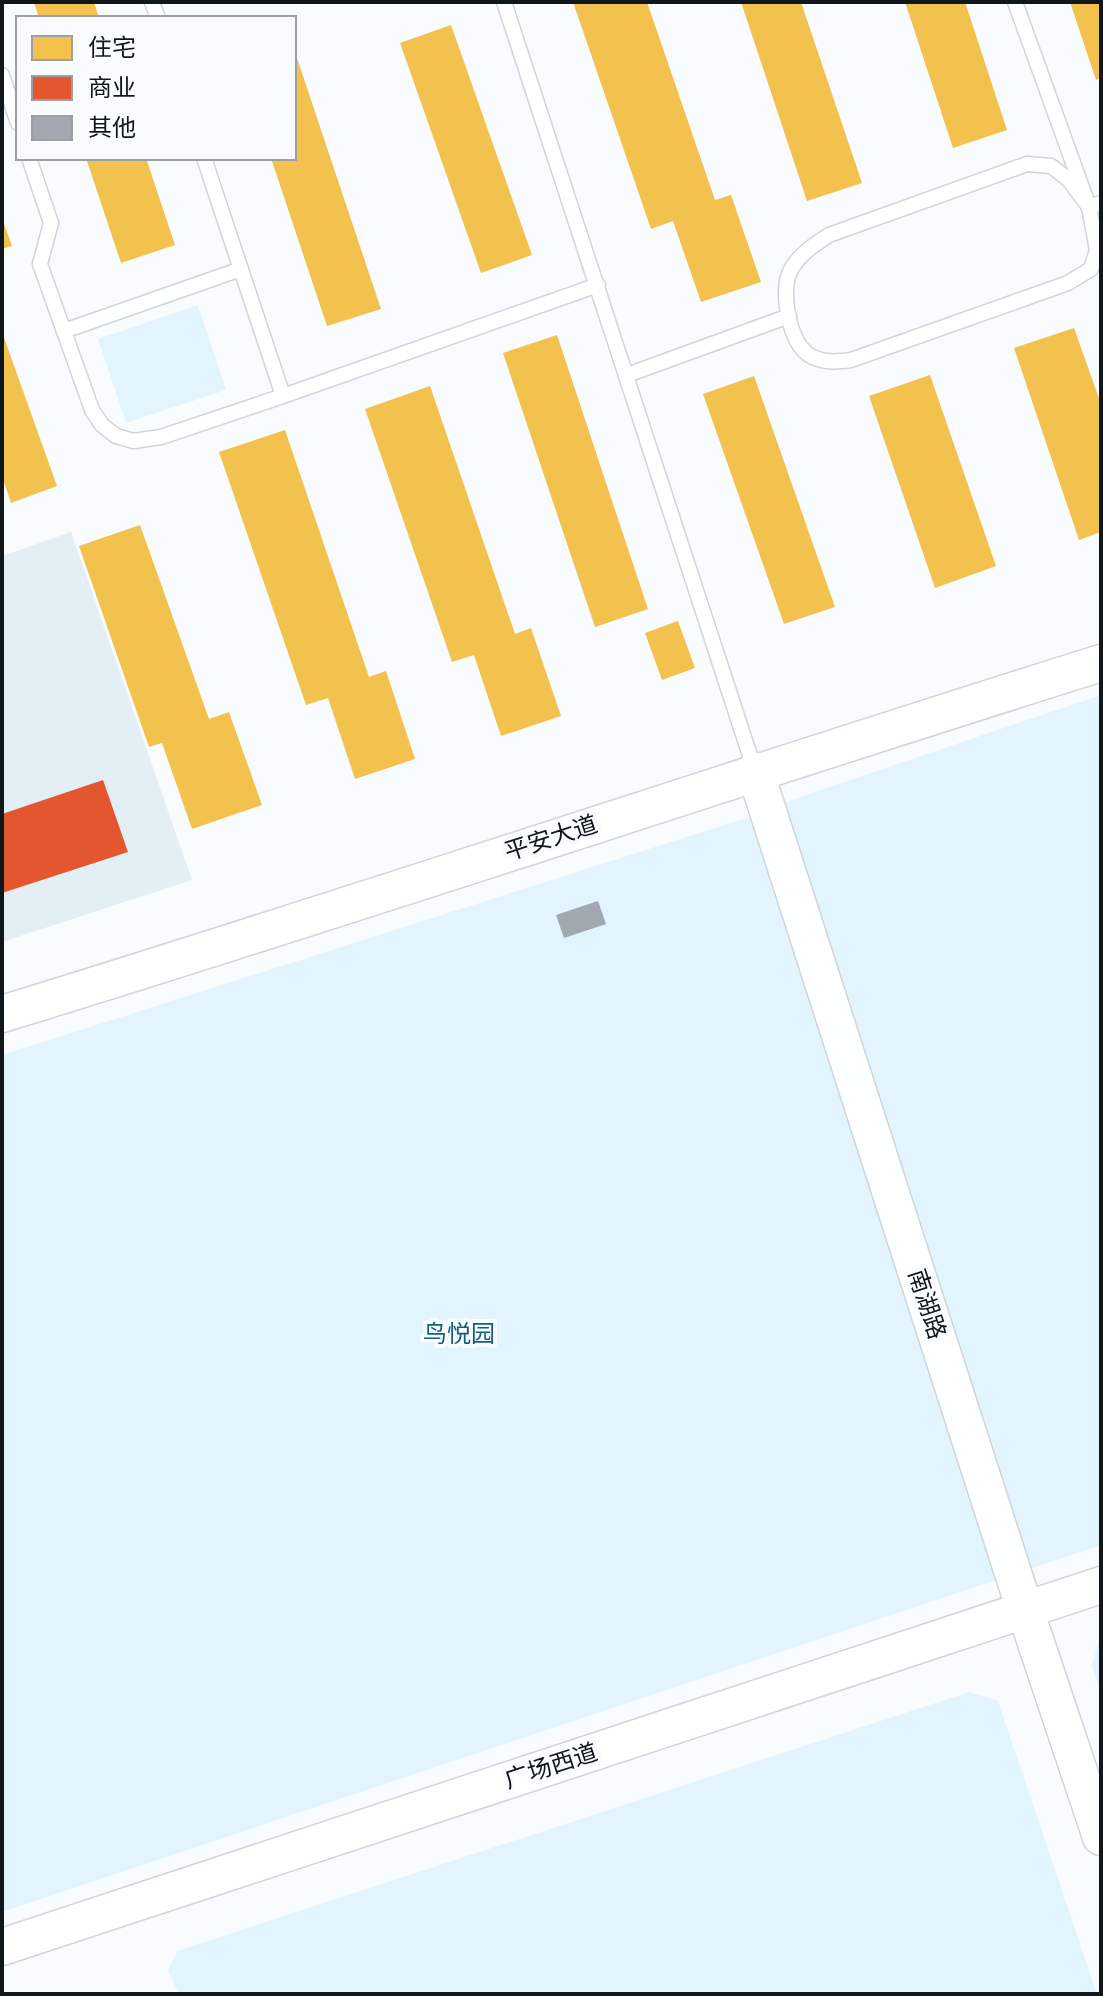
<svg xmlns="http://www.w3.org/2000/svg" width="1103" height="1996" font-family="'Fira Sans Condensed','Noto Sans SC',sans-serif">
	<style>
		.built { fill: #e3eff4 }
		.green { fill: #e2f5ff }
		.homes { fill: #f2c14e }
		.shops { fill: #e4572e }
		.building { fill: #a1a8b0 }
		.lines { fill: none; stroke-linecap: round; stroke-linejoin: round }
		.service-casing { stroke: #d0d5d8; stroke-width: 17 }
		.tertiary-casing { stroke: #d0d5d8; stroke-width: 39 }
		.service { stroke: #feffff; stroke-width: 14 }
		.tertiary { stroke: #feffff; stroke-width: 36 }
		.labels { text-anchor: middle; stroke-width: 8; stroke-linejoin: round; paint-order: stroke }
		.street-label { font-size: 24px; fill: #0f171b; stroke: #f8fcff }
		.park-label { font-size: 24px; fill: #186079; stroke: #f8fcff }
	</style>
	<rect width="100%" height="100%" fill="#f9fcfe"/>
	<polygon class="built" points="71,532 192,880 2,942 2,556"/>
	<g class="green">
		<polygon points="198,305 226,390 126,423 98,339"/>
		<polygon points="1101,695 1101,1545 2,1912 2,1055 743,819 797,798"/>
		<polygon points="1101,1634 1101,1694 1092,1666"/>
		<polygon points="969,1692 998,1701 1097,1994 179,1994 168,1971 177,1951"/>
	</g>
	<g class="homes">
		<polygon points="34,2 94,2 99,18 39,18"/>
		<polygon points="573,2 647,2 715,200 731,195 761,282 701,302 673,221 651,229"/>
		<polygon points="741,2 801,2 862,183 807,201"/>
		<polygon points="905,2 965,2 1007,130 953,148"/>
		<polygon points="1070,2 1101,2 1101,78 1096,80"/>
		<polygon points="451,25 532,255 481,273 400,43"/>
		<polygon points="294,49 381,309 327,326 271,158 294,158"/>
		<polygon points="86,158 146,158 175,245 121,263"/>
		<polygon points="2,218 12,246 2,249"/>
		<polygon points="1074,328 1101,404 1101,532 1079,540 1014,348"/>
		<polygon points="2,332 57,486 11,503 2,476"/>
		<polygon points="557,335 648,609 595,627 503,353"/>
		<polygon points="930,375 996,566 935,588 869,396"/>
		<polygon points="754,376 835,607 784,624 703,394"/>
		<polygon points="430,386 515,634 531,628 561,716 501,736 474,655 452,662 365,409"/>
		<polygon points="285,430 369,677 386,671 415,759 355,779 328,698 306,705 219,452"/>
		<polygon points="140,525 209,719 229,712 262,805 192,829 162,743 149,747 79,546"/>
		<polygon points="678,621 695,668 662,680 645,633"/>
	</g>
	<polygon class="shops" points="103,780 128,852 2,893 2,814"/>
	<polygon class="building" points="598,901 606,924 564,938 556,915"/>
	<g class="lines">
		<g class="service-casing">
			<g id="service">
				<polyline points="152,2 158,18"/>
				<polyline points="504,2 755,771"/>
				<polyline points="1015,2 1089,207 1101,203"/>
				<polyline points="2,75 18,123"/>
				<polyline points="29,158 51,223 40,264 92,410 102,425 116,436 134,441 161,437 283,396"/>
				<polyline points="204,158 283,396 598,285"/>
				<path d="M1027,164L1051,166L1069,180L1089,207L1097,250L1091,269L1068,283L851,360C836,362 822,363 809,355C789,341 781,294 789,274C796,256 814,245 829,235Z"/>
				<polyline points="64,331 241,269"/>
				<polyline points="627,375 789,316"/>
			</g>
		</g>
		<g class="tertiary-casing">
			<g id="tertiary">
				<polyline points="755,771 1025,1610 1101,1837"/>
				<path d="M2,1014C370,901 734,778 1101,663"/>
				<polyline points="2,1947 1101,1585"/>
			</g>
		</g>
		<use href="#service" class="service"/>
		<use href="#tertiary" class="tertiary"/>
	</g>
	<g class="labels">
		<g class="street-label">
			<text transform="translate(551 838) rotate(-18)" y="8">平安大道</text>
			<text transform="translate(927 1304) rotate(72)" y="8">南湖路</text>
			<text transform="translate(551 1766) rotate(-18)" y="8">广场西道</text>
		</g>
		<g class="park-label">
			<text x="459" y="1342">鸟悦园</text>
		</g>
	</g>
	<rect width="1103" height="1996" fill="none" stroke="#0f171b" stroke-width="8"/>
	<rect x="16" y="16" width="280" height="144" fill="#f8fcff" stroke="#9ba0a4" stroke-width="2"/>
	<rect x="32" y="36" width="40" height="24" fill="#f2c14e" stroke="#9ba0a4" stroke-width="2"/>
	<text x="88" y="56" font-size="24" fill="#0f171b">住宅</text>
	<rect x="32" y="76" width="40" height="24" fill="#e4572e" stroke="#9ba0a4" stroke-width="2"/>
	<text x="88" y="96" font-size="24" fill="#0f171b">商业</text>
	<rect x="32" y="116" width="40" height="24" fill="#a1a8b0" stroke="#9ba0a4" stroke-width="2"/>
	<text x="88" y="136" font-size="24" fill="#0f171b">其他</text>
</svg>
